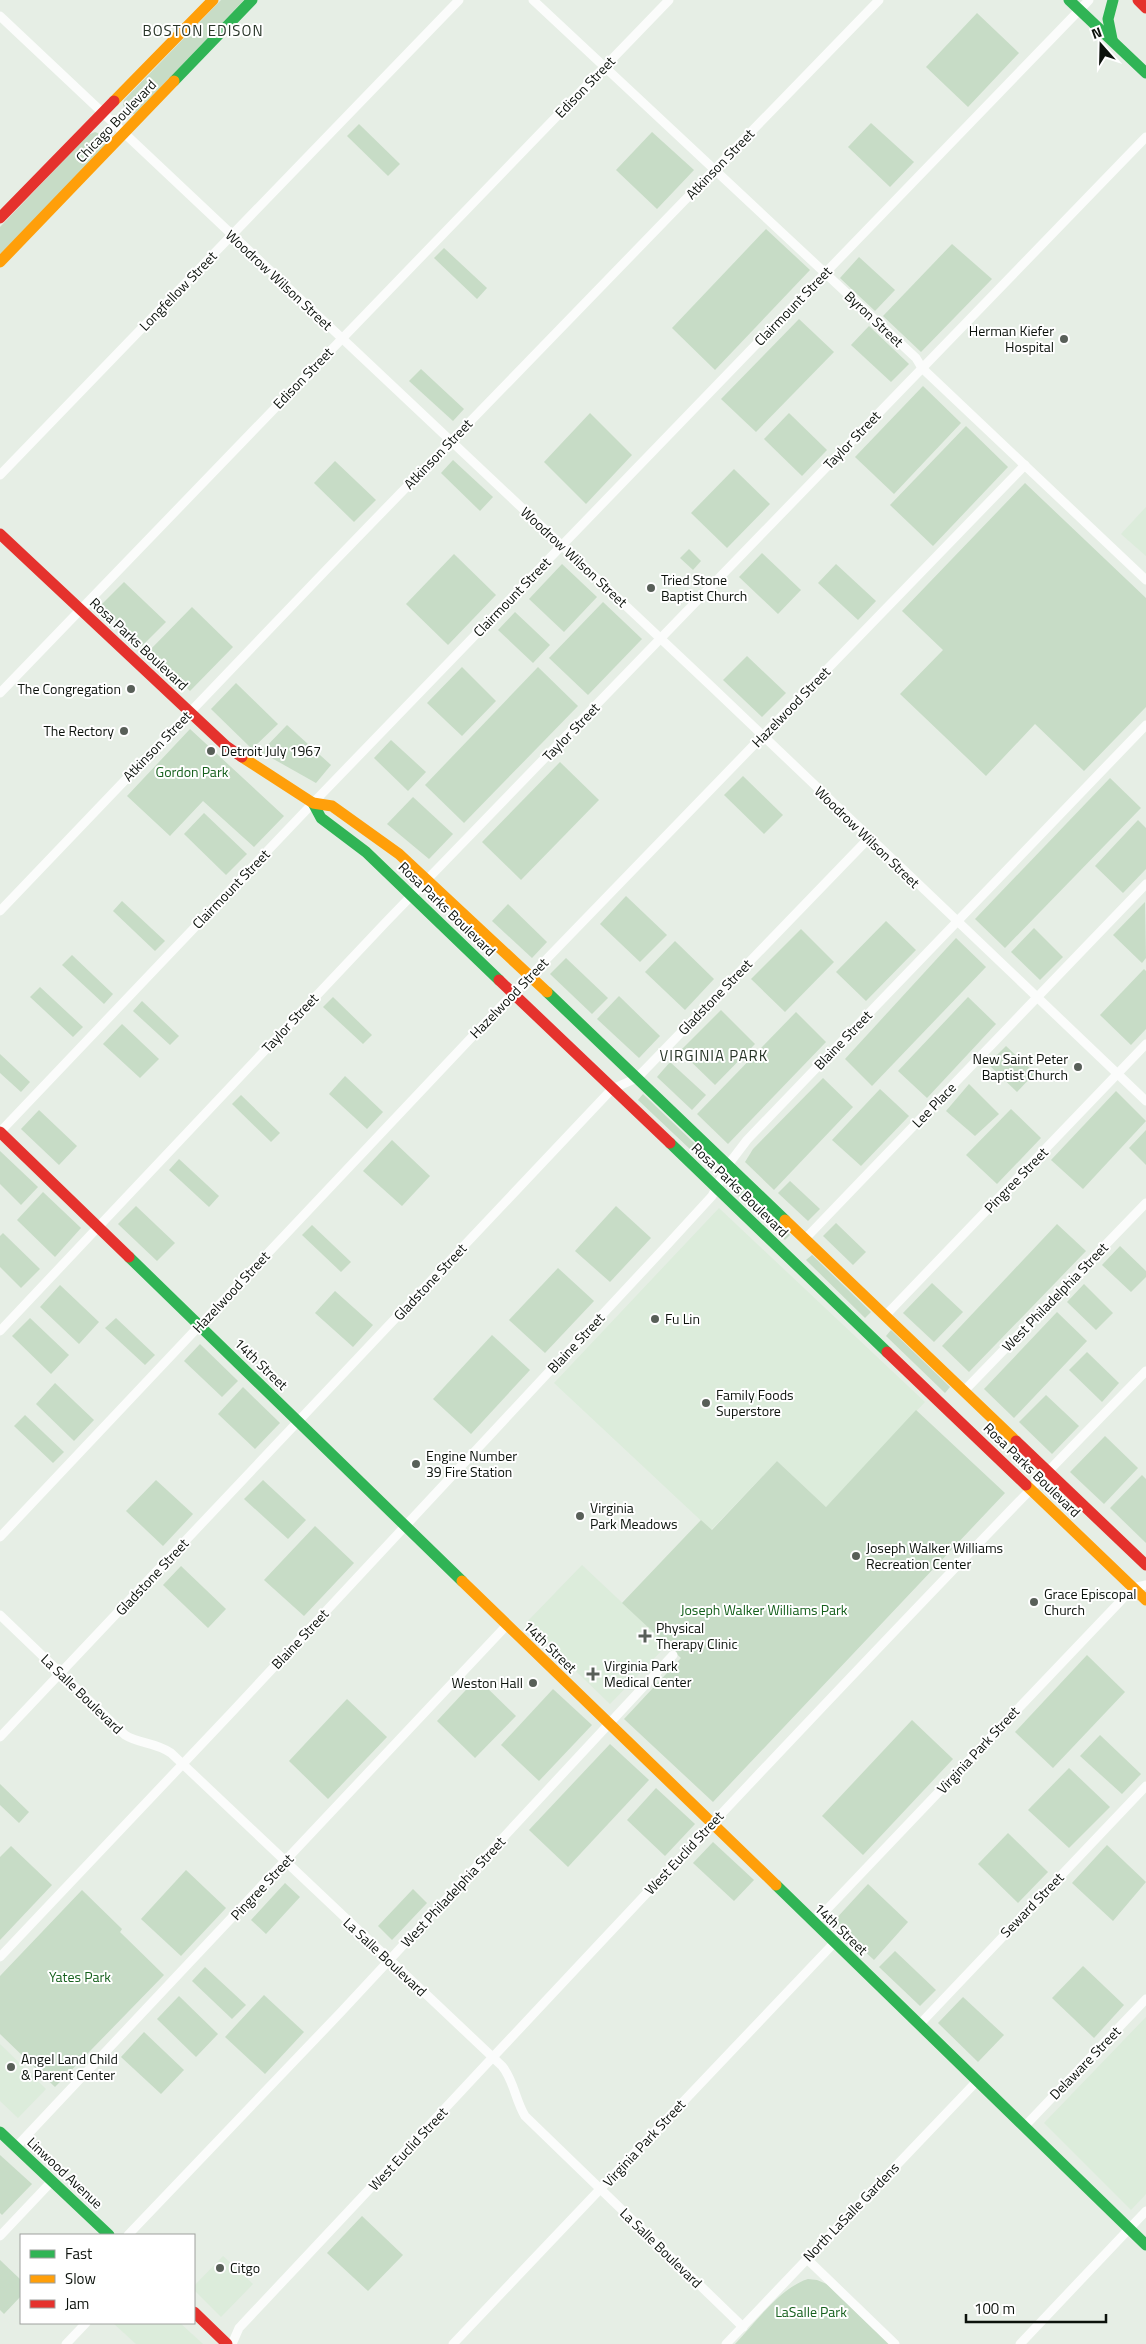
<svg xmlns="http://www.w3.org/2000/svg" width="1146" height="2344" font-family="'Titillium Web',sans-serif">
	<style>
		.built { fill: #dcecdb }
		.green { fill: #c7dcc6 }
		.lines { fill: none; stroke-linecap: round; stroke-linejoin: round }
		.street { stroke: #fbfcfb; stroke-width: 9 }
		.fast { stroke: #30b455; stroke-width: 11 }
		.slow { stroke: #ff9f0a; stroke-width: 11 }
		.jam { stroke: #e5322d; stroke-width: 11 }
		.poi-dot { fill: #585f58; stroke: #fff; stroke-width: 2 }
		.labels { text-anchor: middle; stroke-width: 4; stroke-linejoin: round; paint-order: stroke }
		.street-label { font-size: 14px; fill: #0c120c; stroke: #fff }
		.poi-label { font-size: 14px; fill: #0c120c; stroke: #fff; text-anchor: start }
		.park-label { font-size: 14px; fill: #15601c; stroke: #fff }
		.neighbourhood-label { font-size: 15px; letter-spacing: 1px; fill: #283528; stroke: #fff }
	</style>
	<rect width="100%" height="100%" fill="#e6eee5"/>
	<g class="built">
		<polygon points="1146,507 1146,556 1121,534"/>
		<polygon points="719,1208 925,1402 826,1507 777,1461 711,1530 554,1383"/>
		<polygon points="582,1565 667,1645 610,1704 526,1623"/>
		<polygon points="1146,2017 1146,2194 1131,2210 1044,2123"/>
		<polygon points="0,2044 46,2089 18,2118 0,2101"/>
		<polygon points="223,2256 253,2284 221,2317 194,2290 194,2286"/>
		<polygon points="113,2323 180,2323 203,2344 136,2344"/>
	</g>
	<g class="green">
		<polygon points="221,0 244,0 135,114 127,113 123,105 124,100"/>
		<polygon points="977,13 1019,53 968,107 926,67"/>
		<polygon points="871,123 914,162 890,187 848,147"/>
		<polygon points="359,124 400,164 388,176 347,136"/>
		<polygon points="95,132 105,136 105,147 0,254 0,227 88,135"/>
		<polygon points="652,132 694,170 657,209 616,170"/>
		<polygon points="766,229 810,270 715,370 672,328"/>
		<polygon points="952,244 992,279 921,352 883,316"/>
		<polygon points="444,248 487,288 477,299 434,258"/>
		<polygon points="859,257 895,290 875,311 840,278"/>
		<polygon points="799,319 834,352 756,432 721,399"/>
		<polygon points="869,326 909,364 891,382 851,345"/>
		<polygon points="421,369 464,409 453,421 409,381"/>
		<polygon points="923,386 961,423 894,494 855,457"/>
		<polygon points="590,413 632,455 586,504 544,462"/>
		<polygon points="789,413 827,450 802,476 764,439"/>
		<polygon points="966,426 1008,467 933,546 890,505"/>
		<polygon points="453,460 493,497 480,511 441,473"/>
		<polygon points="335,461 376,500 354,522 314,483"/>
		<polygon points="734,469 770,504 727,548 691,513"/>
		<polygon points="1025,483 1146,598 1146,707 1084,771 1035,724 986,776 900,694 943,650 902,611"/>
		<polygon points="689,549 701,561 693,570 680,558"/>
		<polygon points="762,553 801,590 778,614 739,577"/>
		<polygon points="454,554 496,595 448,645 406,604"/>
		<polygon points="562,564 597,597 564,632 529,599"/>
		<polygon points="836,564 876,601 858,620 818,583"/>
		<polygon points="124,582 166,622 142,646 100,606"/>
		<polygon points="603,602 642,639 588,695 549,658"/>
		<polygon points="192,607 233,647 190,691 149,651"/>
		<polygon points="515,612 550,645 533,663 498,630"/>
		<polygon points="747,656 786,693 762,717 723,680"/>
		<polygon points="462,667 496,701 462,736 427,703"/>
		<polygon points="538,667 578,706 464,823 425,785"/>
		<polygon points="236,683 278,724 252,749 211,709"/>
		<polygon points="287,725 331,765 316,783 261,752"/>
		<polygon points="190,729 284,816 254,847 203,801 170,836 127,796"/>
		<polygon points="391,740 426,772 408,791 374,758"/>
		<polygon points="560,762 599,800 521,880 482,842"/>
		<polygon points="743,776 783,815 764,834 724,795"/>
		<polygon points="1110,778 1141,808 1005,948 975,919"/>
		<polygon points="413,797 453,834 429,859 387,824"/>
		<polygon points="204,813 247,854 226,875 184,834"/>
		<polygon points="1138,820 1146,828 1146,869 1123,893 1095,866"/>
		<polygon points="626,896 667,935 640,962 600,924"/>
		<polygon points="122,901 165,941 155,951 113,911"/>
		<polygon points="1145,902 1146,958 1142,963 1113,935"/>
		<polygon points="508,904 547,942 532,958 492,921"/>
		<polygon points="886,921 916,950 866,1001 836,972"/>
		<polygon points="1034,928 1063,957 1040,980 1011,952"/>
		<polygon points="801,929 834,962 785,1012 751,979"/>
		<polygon points="956,938 986,967 872,1086 845,1059"/>
		<polygon points="675,941 714,979 685,1010 645,972"/>
		<polygon points="72,955 113,994 104,1004 62,965"/>
		<polygon points="566,958 608,998 592,1014 550,974"/>
		<polygon points="1144,969 1146,971 1146,1029 1131,1045 1100,1015"/>
		<polygon points="40,987 83,1027 73,1037 30,997"/>
		<polygon points="619,996 660,1036 639,1058 597,1019"/>
		<polygon points="333,997 372,1035 363,1044 323,1007"/>
		<polygon points="968,997 996,1024 927,1098 898,1071"/>
		<polygon points="142,1001 179,1036 170,1045 133,1011"/>
		<polygon points="721,1010 755,1044 715,1085 680,1051"/>
		<polygon points="796,1012 826,1042 728,1144 697,1114"/>
		<polygon points="122,1024 159,1059 140,1078 103,1044"/>
		<polygon points="1006,1046 1035,1073 1017,1092 988,1064"/>
		<polygon points="0,1054 30,1082 21,1092 0,1073"/>
		<polygon points="670,1062 706,1095 692,1110 657,1077"/>
		<polygon points="345,1076 383,1112 367,1129 329,1094"/>
		<polygon points="823,1078 853,1107 774,1190 745,1162 753,1149"/>
		<polygon points="969,1084 999,1114 975,1136 946,1111"/>
		<polygon points="880,1089 909,1116 861,1166 832,1140"/>
		<polygon points="1116,1091 1146,1121 1083,1189 1051,1160"/>
		<polygon points="643,1094 715,1163 710,1168 638,1100"/>
		<polygon points="241,1095 280,1133 271,1142 232,1104"/>
		<polygon points="1011,1109 1041,1138 997,1184 966,1155"/>
		<polygon points="39,1110 77,1146 59,1165 21,1129"/>
		<polygon points="1146,1130 1146,1165 1129,1148"/>
		<polygon points="392,1140 430,1176 402,1206 363,1171"/>
		<polygon points="0,1151 38,1187 21,1205 0,1184"/>
		<polygon points="179,1159 219,1196 209,1207 169,1170"/>
		<polygon points="790,1181 820,1209 808,1221 778,1193"/>
		<polygon points="739,1185 790,1235 785,1240 733,1191"/>
		<polygon points="43,1192 81,1228 55,1257 17,1220"/>
		<polygon points="136,1206 175,1243 157,1261 118,1224"/>
		<polygon points="616,1206 651,1238 610,1282 575,1251"/>
		<polygon points="836,1223 866,1252 853,1265 823,1236"/>
		<polygon points="1057,1224 1086,1251 969,1372 942,1346"/>
		<polygon points="312,1225 351,1262 341,1272 302,1235"/>
		<polygon points="3,1233 40,1269 21,1288 0,1267 0,1236"/>
		<polygon points="1120,1246 1146,1271 1146,1277 1131,1292 1102,1265"/>
		<polygon points="812,1255 871,1312 865,1318 806,1260"/>
		<polygon points="558,1268 594,1301 545,1353 509,1320"/>
		<polygon points="932,1283 963,1312 934,1342 903,1313"/>
		<polygon points="1084,1284 1113,1313 1096,1330 1067,1302"/>
		<polygon points="60,1285 99,1322 79,1344 40,1307"/>
		<polygon points="335,1291 373,1325 353,1347 315,1313"/>
		<polygon points="1057,1312 1087,1341 1014,1418 984,1389"/>
		<polygon points="30,1318 69,1355 51,1374 12,1336"/>
		<polygon points="116,1318 155,1355 145,1365 105,1328"/>
		<polygon points="891,1330 950,1387 945,1393 886,1336"/>
		<polygon points="492,1335 530,1370 471,1434 433,1399"/>
		<polygon points="200,1344 238,1381 222,1397 184,1361"/>
		<polygon points="1087,1352 1119,1383 1102,1402 1069,1370"/>
		<polygon points="55,1383 94,1420 74,1441 36,1404"/>
		<polygon points="243,1387 280,1423 255,1449 218,1414"/>
		<polygon points="1046,1395 1079,1426 1052,1454 1019,1422"/>
		<polygon points="916,1410 1005,1493 713,1802 624,1719 681,1658 622,1603 701,1520 712,1530 777,1461 826,1507"/>
		<polygon points="25,1415 64,1452 53,1463 14,1426"/>
		<polygon points="1105,1436 1138,1468 1104,1504 1070,1472"/>
		<polygon points="1142,1475 1146,1479 1146,1543 1110,1508"/>
		<polygon points="156,1480 193,1514 163,1546 126,1511"/>
		<polygon points="263,1480 306,1520 288,1539 244,1499"/>
		<polygon points="315,1526 354,1563 304,1616 264,1580"/>
		<polygon points="181,1566 226,1609 208,1628 163,1585"/>
		<polygon points="1087,1655 1125,1692 1053,1768 1015,1732"/>
		<polygon points="477,1678 516,1716 475,1758 437,1721"/>
		<polygon points="553,1689 592,1725 539,1781 501,1745"/>
		<polygon points="347,1699 387,1737 328,1799 289,1761"/>
		<polygon points="912,1720 953,1759 863,1855 822,1816"/>
		<polygon points="1100,1735 1141,1774 1122,1794 1080,1756"/>
		<polygon points="610,1744 649,1780 568,1867 529,1830"/>
		<polygon points="1069,1768 1110,1807 1069,1848 1028,1810"/>
		<polygon points="0,1784 29,1812 19,1823 0,1805"/>
		<polygon points="656,1788 695,1824 665,1856 627,1820"/>
		<polygon points="1008,1833 1048,1872 1018,1903 978,1864"/>
		<polygon points="713,1842 754,1880 734,1901 693,1863"/>
		<polygon points="1107,1845 1146,1882 1113,1921 1072,1883"/>
		<polygon points="11,1846 52,1885 0,1940 0,1857"/>
		<polygon points="186,1870 226,1908 181,1956 141,1919"/>
		<polygon points="285,1883 300,1897 266,1934 251,1920"/>
		<polygon points="868,1884 908,1922 874,1960 833,1922"/>
		<polygon points="413,1889 427,1903 392,1940 378,1926"/>
		<polygon points="82,1890 122,1929 120,1932 164,1975 55,2087 0,2034 0,1976"/>
		<polygon points="895,1951 936,1990 920,2006 879,1967"/>
		<polygon points="1083,1966 1124,2005 1094,2038 1052,1998"/>
		<polygon points="205,1967 246,2005 232,2019 192,1981"/>
		<polygon points="264,1995 304,2032 265,2074 225,2037"/>
		<polygon points="179,1996 218,2034 196,2057 157,2019"/>
		<polygon points="963,1997 1004,2035 978,2062 938,2023"/>
		<polygon points="144,2032 184,2070 161,2094 121,2057"/>
		<polygon points="0,2155 32,2184 2,2215 0,2213"/>
		<polygon points="362,2216 403,2255 368,2291 327,2253"/>
		<polygon points="0,2260 21,2280 21,2296 4,2314 0,2310"/>
		<path d="M808,2279L817,2280L829,2285L890,2344H735C755,2323 781,2287 808,2279Z"/>
	</g>
	<g class="lines">
		<g class="street">
			<polyline points="533,0 916,358 922,368 1146,580"/>
			<polyline points="0,16 712,687 1146,1101"/>
			<polyline points="0,475 459,0"/>
			<polyline points="0,693 669,0"/>
			<polyline points="0,911 327,569 879,0"/>
			<polyline points="0,1132 313,803 1089,0"/>
			<polyline points="805,1239 1146,884"/>
			<polyline points="885,1316 1146,1044"/>
			<polyline points="0,1331 386,922 1146,137"/>
			<polyline points="964,1391 1146,1203"/>
			<polyline points="0,1537 504,1003 1025,465"/>
			<path d="M0,1615L125,1735C139,1744 155,1742 171,1753L502,2066C514,2080 515,2100 525,2116L743,2327"/>
			<polyline points="0,1737 612,1089 637,1078 869,838"/>
			<polyline points="814,1923 1133,1588 1146,1585"/>
			<polyline points="0,1957 232,1712 668,1244 712,1196 728,1165 747,1140 1146,725"/>
			<polyline points="919,2025 1146,1786"/>
			<polyline points="1024,2127 1146,1999"/>
			<polyline points="16,2147 506,1626"/>
			<polyline points="128,2235 341,2012 673,1655"/>
			<polyline points="0,2236 52,2181"/>
			<polyline points="807,2259 895,2344"/>
			<polyline points="66,2344 86,2323"/>
			<path d="M232,2344L239,2328C540,2008 838,1685 1146,1371"/>
			<polyline points="453,2344 834,1943"/>
			<polyline points="726,2344 977,2081"/>
			<polyline points="1020,2344 1146,2211"/>
		</g>
		<g class="fast">
			<polyline points="1069,0 1146,73"/>
			<polyline points="1112,39 1108,19 1113,0"/>
			<polyline points="174,81 252,0"/>
			<polyline points="313,803 321,818 366,852 499,980"/>
			<polyline points="547,992 785,1220"/>
			<polyline points="670,1143 887,1352"/>
			<polyline points="129,1257 462,1581"/>
			<polyline points="776,1885 1146,2245"/>
			<polyline points="0,2132 109,2235"/>
		</g>
		<g class="slow">
			<polyline points="114,101 213,0"/>
			<polyline points="0,262 174,81"/>
			<polyline points="242,757 313,803 332,806 399,854 547,992"/>
			<polyline points="785,1220 1016,1441"/>
			<polyline points="1026,1485 1146,1600"/>
			<polyline points="462,1581 776,1885"/>
		</g>
		<g class="jam">
			<polyline points="1138,0 1146,8"/>
			<polyline points="0,218 114,101"/>
			<polyline points="0,534 226,746 242,757"/>
			<polyline points="499,980 670,1143"/>
			<polyline points="0,1132 129,1257"/>
			<polyline points="887,1352 1026,1485"/>
			<polyline points="1016,1441 1146,1565"/>
			<polyline points="194,2312 227,2344"/>
		</g>
	</g>
	<g class="poi-dot">
		<circle cx="1064" cy="339" r="5"/>
		<circle cx="651" cy="588" r="5"/>
		<circle cx="131" cy="689" r="5"/>
		<circle cx="124" cy="731" r="5"/>
		<circle cx="211" cy="751" r="5"/>
		<circle cx="1078" cy="1067" r="5"/>
		<circle cx="655" cy="1319" r="5"/>
		<circle cx="706" cy="1403" r="5"/>
		<circle cx="416" cy="1464" r="5"/>
		<circle cx="580" cy="1516" r="5"/>
		<circle cx="856" cy="1556" r="5"/>
		<circle cx="1034" cy="1602" r="5"/>
		<path d="M642.5 1628.5h5v5h5v5h-5v5h-5v-5h-5v-5h5z"/>
		<path d="M590.5 1666.5h5v5h5v5h-5v5h-5v-5h-5v-5h5z"/>
		<circle cx="533" cy="1683" r="5"/>
		<circle cx="11" cy="2067" r="5"/>
		<circle cx="220" cy="2268" r="5"/>
	</g>
	<g class="labels">
		<g class="street-label">
			<text transform="translate(585 87) rotate(-46)" y="5">Edison Street</text>
			<text transform="translate(116 121) rotate(-46)" y="5">Chicago Boulevard</text>
			<text transform="translate(720 164) rotate(-46)" y="5">Atkinson Street</text>
			<text transform="translate(279 280) rotate(43)" y="5">Woodrow Wilson Street</text>
			<text transform="translate(178 291) rotate(-46)" y="5">Longfellow Street</text>
			<text transform="translate(793 306) rotate(-46)" y="5">Clairmount Street</text>
			<text transform="translate(874 319) rotate(43)" y="5">Byron Street</text>
			<text transform="translate(303 378) rotate(-46)" y="5">Edison Street</text>
			<text transform="translate(852 440) rotate(-46)" y="5">Taylor Street</text>
			<text transform="translate(438 454) rotate(-46)" y="5">Atkinson Street</text>
			<text transform="translate(574 557) rotate(43)" y="5">Woodrow Wilson Street</text>
			<text transform="translate(512 597) rotate(-46)" y="5">Clairmount Street</text>
			<text transform="translate(139 644) rotate(43)" y="5">Rosa Parks Boulevard</text>
			<text transform="translate(791 707) rotate(-46)" y="5">Hazelwood Street</text>
			<text transform="translate(571 732) rotate(-46)" y="5">Taylor Street</text>
			<text transform="translate(157 746) rotate(-46)" y="5">Atkinson Street</text>
			<text transform="translate(867 837) rotate(44)" y="5">Woodrow Wilson Street</text>
			<text transform="translate(231 889) rotate(-46)" y="5">Clairmount Street</text>
			<text transform="translate(447 909) rotate(44)" y="5">Rosa Parks Boulevard</text>
			<text transform="translate(715 997) rotate(-46)" y="5">Gladstone Street</text>
			<text transform="translate(509 998) rotate(-46)" y="5">Hazelwood Street</text>
			<text transform="translate(290 1023) rotate(-47)" y="5">Taylor Street</text>
			<text transform="translate(843 1040) rotate(-46)" y="5">Blaine Street</text>
			<text transform="translate(934 1105) rotate(-46)" y="5">Lee Place</text>
			<text transform="translate(1016 1180) rotate(-46)" y="5">Pingree Street</text>
			<text transform="translate(740 1190) rotate(44)" y="5">Rosa Parks Boulevard</text>
			<text transform="translate(430 1282) rotate(-47)" y="5">Gladstone Street</text>
			<text transform="translate(231 1292) rotate(-47)" y="5">Hazelwood Street</text>
			<text transform="translate(1055 1297) rotate(-46)" y="5">West Philadelphia Street</text>
			<text transform="translate(576 1343) rotate(-47)" y="5">Blaine Street</text>
			<text transform="translate(261 1364) rotate(44)" y="5">14th Street</text>
			<text transform="translate(1032 1470) rotate(44)" y="5">Rosa Parks Boulevard</text>
			<text transform="translate(152 1577) rotate(-47)" y="5">Gladstone Street</text>
			<text transform="translate(300 1639) rotate(-47)" y="5">Blaine Street</text>
			<text transform="translate(550 1647) rotate(44)" y="5">14th Street</text>
			<text transform="translate(82 1694) rotate(44)" y="5">La Salle Boulevard</text>
			<text transform="translate(978 1750) rotate(-47)" y="5">Virginia Park Street</text>
			<text transform="translate(684 1853) rotate(-47)" y="5">West Euclid Street</text>
			<text transform="translate(262 1887) rotate(-47)" y="5">Pingree Street</text>
			<text transform="translate(453 1892) rotate(-47)" y="5">West Philadelphia Street</text>
			<text transform="translate(1032 1905) rotate(-46)" y="5">Seward Street</text>
			<text transform="translate(841 1929) rotate(44)" y="5">14th Street</text>
			<text transform="translate(385 1957) rotate(43)" y="5">La Salle Boulevard</text>
			<text transform="translate(1085 2063) rotate(-46)" y="5">Delaware Street</text>
			<text transform="translate(644 2143) rotate(-47)" y="5">Virginia Park Street</text>
			<text transform="translate(408 2149) rotate(-47)" y="5">West Euclid Street</text>
			<text transform="translate(65 2173) rotate(43)" y="5">Linwood Avenue</text>
			<text transform="translate(851 2212) rotate(-46)" y="5">North LaSalle Gardens</text>
			<text transform="translate(661 2248) rotate(44)" y="5">La Salle Boulevard</text>
		</g>
		<g class="poi-label">
			<text x="1054" y="336" text-anchor="end">Herman Kiefer<tspan x="1054" dy="16">Hospital</tspan></text>
			<text x="661" y="585">Tried Stone<tspan x="661" dy="16">Baptist Church</tspan></text>
			<text x="121" y="694" text-anchor="end">The Congregation</text>
			<text x="114" y="736" text-anchor="end">The Rectory</text>
			<text x="221" y="756">Detroit July 1967</text>
			<text x="1068" y="1064" text-anchor="end">New Saint Peter<tspan x="1068" dy="16">Baptist Church</tspan></text>
			<text x="665" y="1324">Fu Lin</text>
			<text x="716" y="1400">Family Foods<tspan x="716" dy="16">Superstore</tspan></text>
			<text x="426" y="1461">Engine Number<tspan x="426" dy="16">39 Fire Station</tspan></text>
			<text x="590" y="1513">Virginia<tspan x="590" dy="16">Park Meadows</tspan></text>
			<text x="866" y="1553">Joseph Walker Williams<tspan x="866" dy="16">Recreation Center</tspan></text>
			<text x="1044" y="1599">Grace Episcopal<tspan x="1044" dy="16">Church</tspan></text>
			<text x="656" y="1633">Physical<tspan x="656" dy="16">Therapy Clinic</tspan></text>
			<text x="604" y="1671">Virginia Park<tspan x="604" dy="16">Medical Center</tspan></text>
			<text x="523" y="1688" text-anchor="end">Weston Hall</text>
			<text x="21" y="2064">Angel Land Child<tspan x="21" dy="16">&amp; Parent Center</tspan></text>
			<text x="230" y="2273">Citgo</text>
		</g>
		<g class="park-label">
			<text x="192" y="777">Gordon Park</text>
			<text x="764" y="1615">Joseph Walker Williams Park</text>
			<text x="80" y="1982">Yates Park</text>
			<text x="811" y="2317">LaSalle Park</text>
		</g>
		<g class="neighbourhood-label">
			<text x="203" y="36">BOSTON EDISON</text>
			<text x="714" y="1061">VIRGINIA PARK</text>
		</g>
	</g>
	<rect x="20" y="2234" width="175" height="90" fill="#ffffff" stroke="#9ea09e"/>
	<rect x="30" y="2250" width="25" height="8" fill="#30b455" stroke="#9ea09e"/>
	<text x="65" y="2259" font-size="15" fill="#0c120c">Fast</text>
	<rect x="30" y="2275" width="25" height="8" fill="#ff9f0a" stroke="#9ea09e"/>
	<text x="65" y="2284" font-size="15" fill="#0c120c">Slow</text>
	<rect x="30" y="2300" width="25" height="8" fill="#e5322d" stroke="#9ea09e"/>
	<text x="65" y="2309" font-size="15" fill="#0c120c">Jam</text>
	<g transform="translate(1101 45) rotate(340)" stroke="#ffffff" stroke-width="4" paint-order="stroke">
	<path d="M0-4L9 19L0 12L-9 19Z" fill="#0c120c"/>
	<text y="-8" font-size="14" font-weight="bold" text-anchor="middle" fill="#0c120c">N</text>
	</g>
	<path d="M966 2314v8h140v-8" fill="none" stroke="#0c120c" stroke-width="2.5"/>
	<text x="974" y="2314" font-size="15" fill="#0c120c" stroke="#ffffff" stroke-width="4" paint-order="stroke">100 m</text>
</svg>
